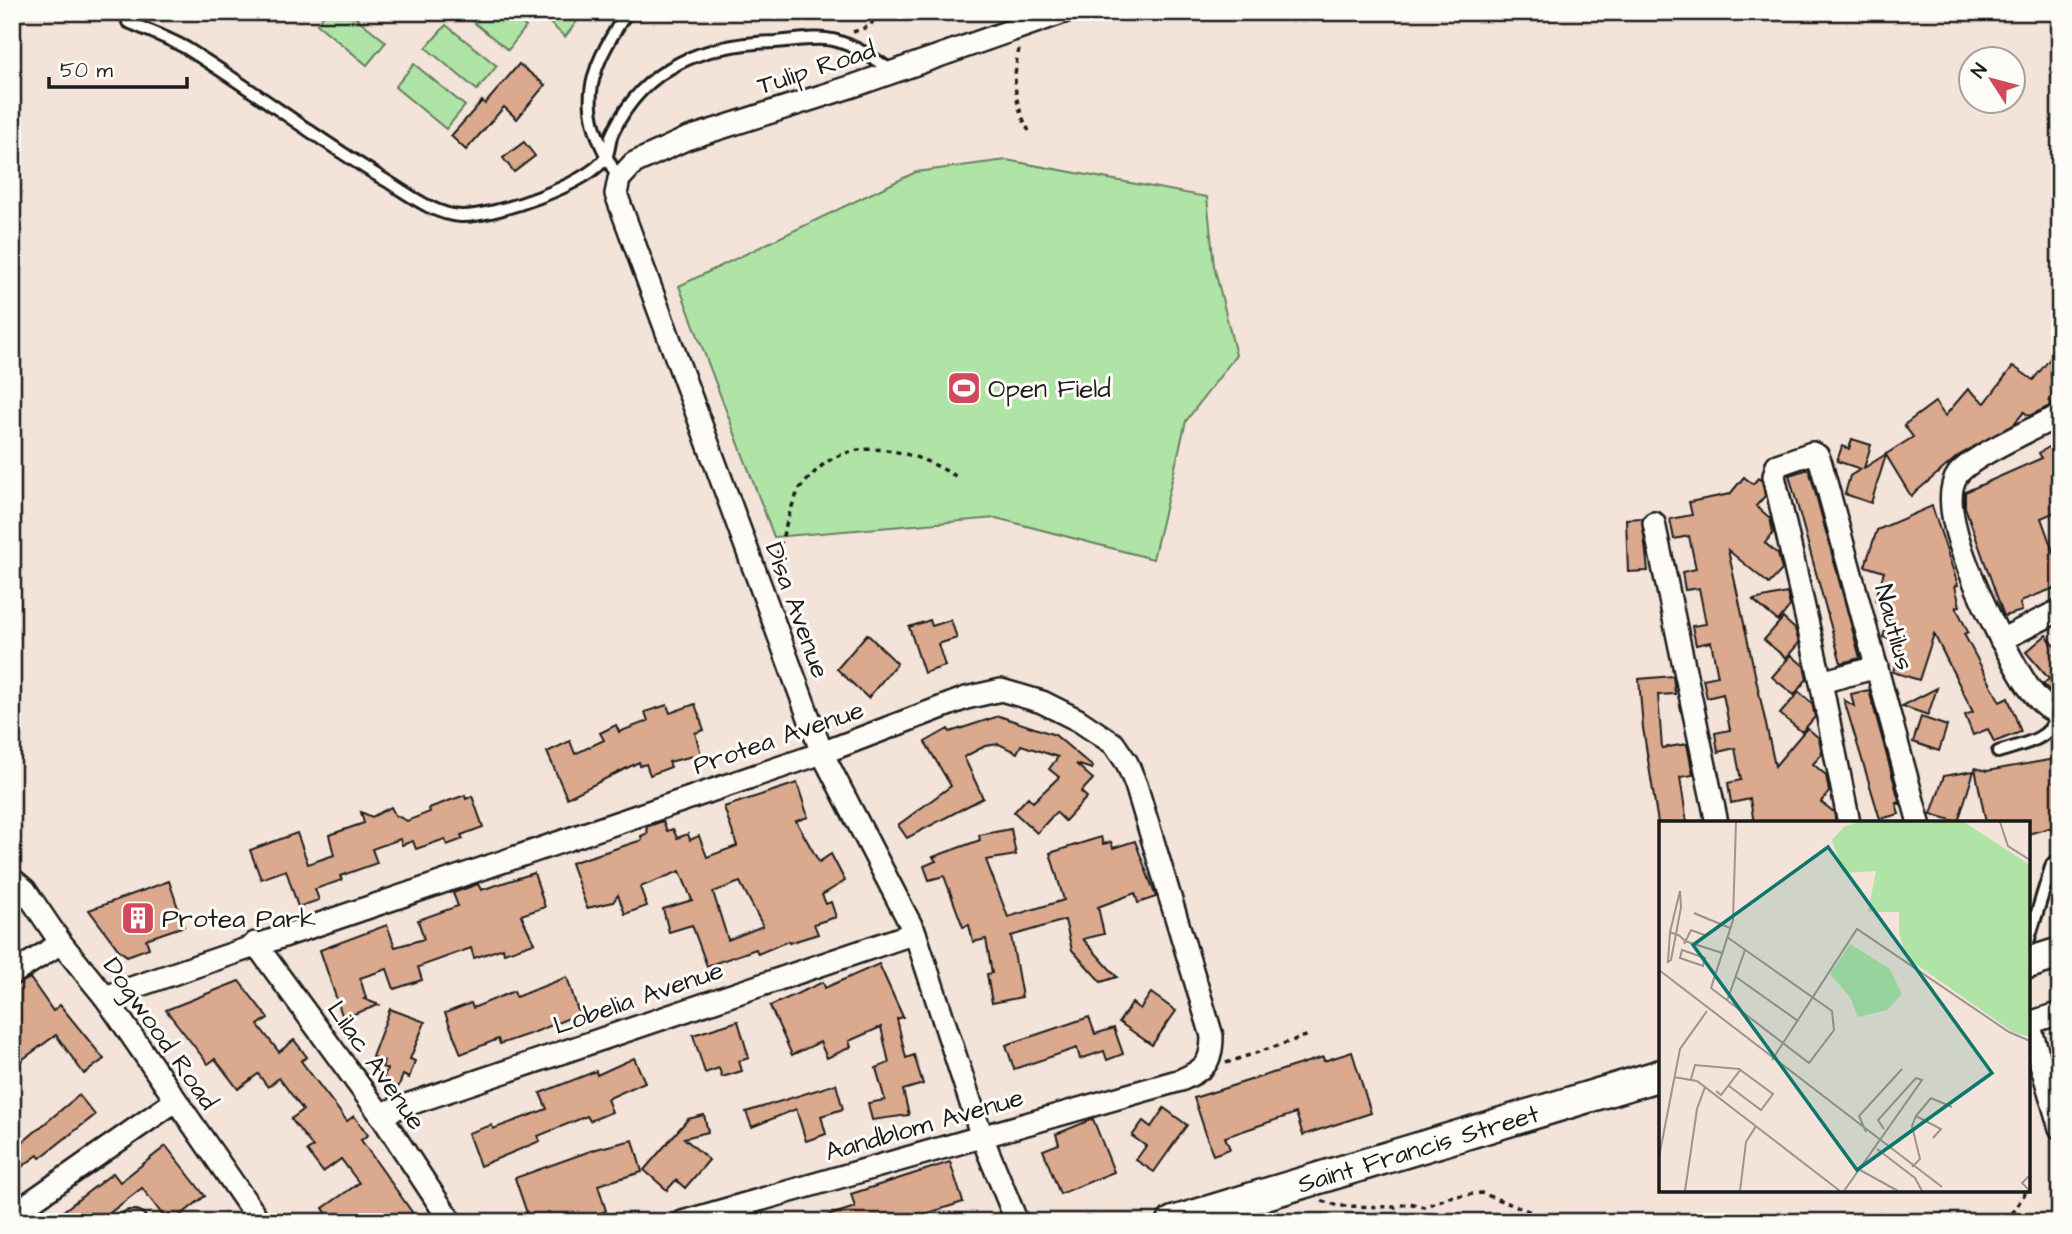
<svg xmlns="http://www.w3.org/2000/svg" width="2072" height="1234" font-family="'Architects Daughter',sans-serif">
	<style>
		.green { fill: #afe4a6; stroke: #668061; stroke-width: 2 }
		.building { fill: #dba98e; stroke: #1c1c1c; stroke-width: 2; fill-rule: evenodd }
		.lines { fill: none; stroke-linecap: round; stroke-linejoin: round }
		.lane-casing { stroke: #1c1c1c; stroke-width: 16 }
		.street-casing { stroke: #1c1c1c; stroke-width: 26 }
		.secondary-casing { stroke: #1c1c1c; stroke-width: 35 }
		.path { stroke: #1c1c1c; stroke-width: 3.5; stroke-dasharray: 5 5; stroke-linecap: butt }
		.lane { stroke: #fdfcf7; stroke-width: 10 }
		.street { stroke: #fdfcf7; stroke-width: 21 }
		.secondary { stroke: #fdfcf7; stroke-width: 30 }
		.labels { text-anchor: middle; stroke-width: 6; stroke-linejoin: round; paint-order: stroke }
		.street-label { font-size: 26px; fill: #1c1c1c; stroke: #fdfcf7 }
		.poi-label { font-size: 26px; fill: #1c1c1c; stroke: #fdfcf7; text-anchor: start }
		.inset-road { fill: none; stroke: #9d938d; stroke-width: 2 }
		.view { fill: #0f766e; fill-opacity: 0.15; stroke: #0f766e; stroke-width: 3.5 }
		.inset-edge { fill: none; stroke: #1c1c1c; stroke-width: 3.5 }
	</style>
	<rect width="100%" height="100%" fill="#f3e3d8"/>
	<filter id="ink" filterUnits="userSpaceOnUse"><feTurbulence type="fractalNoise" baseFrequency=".0143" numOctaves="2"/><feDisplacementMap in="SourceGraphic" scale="14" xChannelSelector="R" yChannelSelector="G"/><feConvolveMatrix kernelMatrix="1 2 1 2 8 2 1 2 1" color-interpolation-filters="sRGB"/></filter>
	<g filter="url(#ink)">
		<g class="green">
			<polygon points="326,12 349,12 386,42 367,65 317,24"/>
			<polygon points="461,12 508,12 526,27 508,50"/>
			<polygon points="538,12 584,12 565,37"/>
			<polygon points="446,25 497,66 477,90 426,48"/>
			<polygon points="414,64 465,106 446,129 395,87"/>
			<polygon points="1006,160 1207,197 1214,266 1236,355 1186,421 1153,559 996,518 774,537 679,286 916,172"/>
		</g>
		<g class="building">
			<polygon points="519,64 545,85 517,119 504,107 466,150 451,136 482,101 485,104"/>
			<polygon points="524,142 535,156 514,172 503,158"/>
			<polygon points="2060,346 2060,388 2049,400 2052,405 2029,416 2024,412 2014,424 1958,456 1911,496 1886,455 1871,503 1845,494 1850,476 1861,469 1837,461 1842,446 1849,449 1852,439 1871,445 1864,468 1913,437 1904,425 1935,402 1945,416 1968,389 1985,403 2013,366 2033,380"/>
			<polygon points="2054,444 2060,454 2060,510 2041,518 2054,554 2060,552 2060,586 2023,600 2020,604 2022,611 2004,616 1965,507 1965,492 2042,458 2039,453"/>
			<polygon points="1809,469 1860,658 1841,663 1789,475"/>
			<polygon points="1744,477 1753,484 1758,478 1762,481 1765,496 1756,506 1770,518 1773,533 1765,543 1778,554 1782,570 1769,584 1728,550 1775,766 1807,728 1819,738 1822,754 1813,764 1826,775 1829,792 1821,802 1834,812 1836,823 1754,823 1750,799 1731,803 1728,783 1741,780 1735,748 1718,752 1715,733 1730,730 1723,694 1707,698 1703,679 1718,676 1711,642 1696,645 1692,626 1706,624 1699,588 1685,590 1682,572 1696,569 1689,536 1674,539 1670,519 1692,515 1689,502 1730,494"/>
			<polygon points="1932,506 1958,585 1955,586 1960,606 1956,607 1968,632 1964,634 2000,702 2008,698 2021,732 1994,742 1988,729 1973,735 1965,715 1973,712 1934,634 1919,680 1893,672 1902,643 1883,637 1892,607 1875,601 1884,572 1865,566 1877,530"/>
			<polygon points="1642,518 1648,571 1628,572 1626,519"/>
			<polygon points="1787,593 1790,606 1778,621 1753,600"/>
			<polygon points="1783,618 1795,629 1799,643 1786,658 1764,640"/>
			<polygon points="930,620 932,626 951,620 957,638 938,644 945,666 924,673 909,627"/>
			<polygon points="867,634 897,663 868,698 837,669"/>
			<polygon points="2046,635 2060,652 2060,693 2058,690 2053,694 2043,684 2049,679 2026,652"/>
			<polygon points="1791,655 1804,666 1807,679 1794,695 1772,677"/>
			<polygon points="1673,676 1675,694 1658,695 1662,748 1687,744 1693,775 1680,777 1687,823 1658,823 1643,728 1639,679"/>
			<polygon points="1937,688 1928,715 1902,706"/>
			<polygon points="1869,690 1900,804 1896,803 1899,814 1880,819 1844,700 1854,706 1851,694"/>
			<polygon points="1799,692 1812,703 1815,717 1802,732 1780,714"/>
			<polygon points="695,704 704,730 695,733 701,754 669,762 671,767 650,775 646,764 640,766 639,762 567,798 547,752 570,741 575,754 604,740 600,733 616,725 619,732 648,721 645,712 667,705 670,713"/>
			<polygon points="999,716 1055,735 1093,767 1092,769 1076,764 1093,779 1081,792 1087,797 1065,821 1056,812 1037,833 1014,812 1028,797 1033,802 1059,777 1049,769 1058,757 1021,745 1017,753 999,744 985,746 964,757 983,798 907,838 898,825 951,786 925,742 948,729 950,732"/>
			<polygon points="1921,717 1947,726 1939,751 1913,742"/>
			<polygon points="2060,758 2060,825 2028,834 2028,823 1986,823 1975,768 1987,771"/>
			<polygon points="1974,771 1958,822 1931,814 1944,776"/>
			<path d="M797,783L808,817L796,821L819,862L831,854L845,881L822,895L826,904L831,902L836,917L814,924L818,934L789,943L788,941L758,954L756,949L707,966L692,925L669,932L663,909L692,900L680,871L640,887L647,906L625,914L618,895L613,902L587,908L571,863L642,840L641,836L648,833L646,827L663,821L667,831L673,829L677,838L688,834L690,840L699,836L707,857L737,846L724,807ZM740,882L763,926L728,940L713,892Z"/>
			<polygon points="465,795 466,799 472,796 483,827 461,835 463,839 447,845 445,839 416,849 413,841 402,845 400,839 372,849 377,863 340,876 342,880 315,889 319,900 298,907 286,870 261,879 250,850 297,833 308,864 334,855 329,835 364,823 361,812 372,817 391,807 395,815 407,821 430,812 429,808"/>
			<polygon points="1011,829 1016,855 986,860 1008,917 1064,900 1050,853 1101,837 1103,844 1111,842 1113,848 1135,841 1156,897 1138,903 1135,893 1098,907 1104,934 1083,939 1117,977 1101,982 1072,950 1065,920 1011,936 1022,997 992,1003 987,974 992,973 986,939 973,942 969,925 963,927 944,876 929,880 924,866 936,861 933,857 980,840 979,835"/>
			<polygon points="534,873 545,907 521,915 534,943 504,953 503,948 474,958 471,948 418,967 422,980 394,989 387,969 360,978 366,998 364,999 379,1005 343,1018 320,950 387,925 395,947 424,939 418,920 458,906 453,893 478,884 481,890"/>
			<polygon points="169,881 184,926 146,939 149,948 127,956 118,949 89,910"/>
			<polygon points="879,964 903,1017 897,1019 906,1058 914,1055 923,1084 903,1090 909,1115 872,1120 868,1103 885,1100 876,1068 889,1063 881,1027 849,1041 851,1047 827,1058 820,1042 792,1055 770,1006 823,982 825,988"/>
			<polygon points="567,977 579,1014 535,1032 500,1044 498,1039 461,1054 445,1013 471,1003 473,1008 514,991 516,997"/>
			<polygon points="30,978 53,1011 60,1005 104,1059 84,1074 56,1035 12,1067 12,987"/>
			<polygon points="239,981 268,1018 258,1025 279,1052 294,1040 307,1057 301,1061 347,1121 354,1116 368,1135 361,1140 419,1222 332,1222 323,1208 359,1183 341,1159 323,1172 307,1151 313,1147 291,1119 303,1110 279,1078 268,1087 258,1074 238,1089 215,1059 208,1064 166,1010"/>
			<polygon points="1151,993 1176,1011 1152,1045 1119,1022 1132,1003 1140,1009"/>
			<polygon points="390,1009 425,1022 410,1059 415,1061 409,1078 403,1075 398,1088 382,1082 387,1069 382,1067 384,1061 372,1057"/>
			<polygon points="1089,1017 1095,1034 1114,1028 1123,1054 1107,1060 1104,1051 1080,1059 1077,1048 1014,1069 1006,1045"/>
			<polygon points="738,1021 749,1058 739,1061 742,1071 722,1077 719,1068 705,1073 693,1035"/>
			<polygon points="1352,1052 1371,1113 1303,1135 1296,1113 1225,1137 1230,1149 1213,1155 1194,1098 1323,1057 1324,1061"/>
			<polygon points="634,1058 645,1082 607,1099 612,1112 590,1121 587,1116 538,1136 540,1141 480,1166 468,1133 492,1125 493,1129 547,1109 540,1093 596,1071 597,1075"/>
			<polygon points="836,1084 843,1109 821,1116 826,1134 806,1141 796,1109 752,1127 746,1112"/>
			<polygon points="79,1095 95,1115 40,1158 38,1155 12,1174 12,1151"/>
			<polygon points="1164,1108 1187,1125 1154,1172 1136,1160 1146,1146 1132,1136 1143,1121 1151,1127"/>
			<polygon points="704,1115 708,1132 684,1138 709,1160 685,1188 676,1180 667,1190 644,1170 688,1119"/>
			<polygon points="1093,1119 1114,1172 1060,1194 1043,1150 1059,1144 1056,1134"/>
			<polygon points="633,1140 642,1172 598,1185 606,1211 576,1222 530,1222 515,1178 596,1149"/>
			<polygon points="166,1146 205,1196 172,1222 168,1222 142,1188 98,1222 49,1222 113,1173 120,1182"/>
			<polygon points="950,1162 963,1202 900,1222 819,1222 818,1219 855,1207 851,1194"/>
		</g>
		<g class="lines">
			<g class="lane-casing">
				<g id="lane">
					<path d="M128,22C147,30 168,38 186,48C254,90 317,139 385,180C407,193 434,215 461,216C493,217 588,185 606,157C610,150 609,139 613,132C645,65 706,44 775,42C792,41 816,36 833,40C855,45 875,59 893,72"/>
					<path d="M619,179C577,109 583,79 627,12"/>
					<path d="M1998,752C2018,745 2050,741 2055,718L2049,711"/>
					<polyline points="2028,942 2052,864 2060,859"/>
				</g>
			</g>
			<g class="street-casing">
				<g id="street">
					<polyline points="1654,523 1717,823"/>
					<path d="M2060,610L2001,640C2016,664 2031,704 2060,714"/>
					<path d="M2001,640C1985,606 1933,507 1958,474C1974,455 2036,428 2060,415"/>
					<polyline points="1821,682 1877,667"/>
					<polyline points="1849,823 1821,682 1774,476 1777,465 1812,453 1818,456 1821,464 1919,823"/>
					<polyline points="12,879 25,890 61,943 105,997 260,1222"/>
					<polyline points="255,943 380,1114 451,1222"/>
					<polyline points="12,974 61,943"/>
					<path d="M105,997L822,753L966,698L1001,690L1042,702L1078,720L1114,744L1127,763L1136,785L1212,1036C1212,1063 1205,1069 1181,1080L682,1222"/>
					<polyline points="2028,1020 2060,1128"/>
					<polyline points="2029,1023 2060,1013"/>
					<polyline points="380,1114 915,933"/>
					<polyline points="12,1215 175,1101"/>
					<polyline points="130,1222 135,1222"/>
					<polyline points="1017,1222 982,1137 915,933 822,753 616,194 619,179 634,163 686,139 856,85 1064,12"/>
				</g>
			</g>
			<g class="secondary-casing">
				<g id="secondary">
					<polyline points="2028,963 2060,953"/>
					<path id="s1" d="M1173,1222L1661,1075"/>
				</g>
			</g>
			<g class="path">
				<polyline points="853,32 870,26 878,12"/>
				<path d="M1019,49C1012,79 1014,104 1029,131"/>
				<path d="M774,565C782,542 787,516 797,494C800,486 808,480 814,473C853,432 915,451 957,477"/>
				<polyline points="1226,1063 1309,1035"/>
				<polyline points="1322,1201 1340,1206 1396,1207 1409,1203 1424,1207 1449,1197 1481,1193 1558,1222"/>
				<polyline points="2007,1222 2027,1190"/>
			</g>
			<use href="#lane" class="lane"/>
			<use href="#street" class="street"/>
			<use href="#secondary" class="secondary"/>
		</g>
	</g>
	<defs>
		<g id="stadium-square" transform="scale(1.75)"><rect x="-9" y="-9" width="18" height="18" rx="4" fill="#d1495b" stroke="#fdfcf7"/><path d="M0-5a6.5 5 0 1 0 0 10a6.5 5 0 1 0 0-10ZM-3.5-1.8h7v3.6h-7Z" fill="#fff"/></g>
		<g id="building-square" transform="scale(1.75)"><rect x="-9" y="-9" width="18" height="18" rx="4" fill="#d1495b" stroke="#fdfcf7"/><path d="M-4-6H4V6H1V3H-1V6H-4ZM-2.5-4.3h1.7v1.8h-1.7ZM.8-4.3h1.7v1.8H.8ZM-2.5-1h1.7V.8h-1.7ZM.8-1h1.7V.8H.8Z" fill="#fff"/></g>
	</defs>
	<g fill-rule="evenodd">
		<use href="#stadium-square" x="964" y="388"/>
		<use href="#building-square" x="138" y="918"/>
	</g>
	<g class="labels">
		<g class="street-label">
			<text transform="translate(816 67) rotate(-18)" y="9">Tulip Road</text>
			<text transform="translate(798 610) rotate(70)" y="9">Disa Avenue</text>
			<text transform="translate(1895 627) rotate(75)" y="9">Nautilus</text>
			<text transform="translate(778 737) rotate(-19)" y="9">Protea Avenue</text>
			<text transform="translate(638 997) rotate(-19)" y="9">Lobelia Avenue</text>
			<text transform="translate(161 1033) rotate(55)" y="9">Dogwood Road</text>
			<text transform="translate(377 1065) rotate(55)" y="9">Lilac Avenue</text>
			<text transform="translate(924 1124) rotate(-16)" y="9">Aandblom Avenue</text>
			<text dy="9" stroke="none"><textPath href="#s1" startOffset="256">Saint Francis Street</textPath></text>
		</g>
		<g class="poi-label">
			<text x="988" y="397">Open Field</text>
			<text x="162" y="927">Protea Park</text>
		</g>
	</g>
	<g transform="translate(1659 821)">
		<rect width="371" height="371" fill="#f3e3d8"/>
		<path d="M201,1H305L371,44V216L354,211L248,137L240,112V91H209L217,50L184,52L173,19L186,5ZM191,123L231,148L243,173L228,189L199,196L191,176L171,153Z" fill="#afe4a6"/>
		<path class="inset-road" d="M341,1L349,25L371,39M51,99L35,92L71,107M11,111L9,141L12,139L17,113L22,86L21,70L11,111L13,112L17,113L21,115L26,120L63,132M68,116L173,190L175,209L150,242L52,167L74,99L77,1M25,123L32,109L48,115M23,129L46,137L44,145L21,137ZM0,149L283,366M77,156L139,200M68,180L86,129M113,239L198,108L350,211L371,220M15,256L38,260L181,370M32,258L36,244L80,248L114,273L102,289L70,265M57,270L62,274L82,248M257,295L272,277L293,286M207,311L200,295L243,248M218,328L256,357L263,370M0,336L21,228L48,190M253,346L261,338L253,305L257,295L282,308L274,317M201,349L239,370M371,354L363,362L371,370M26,370L38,288L46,266M81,370L87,321L97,305M185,370L263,259L257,257L219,299L225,308"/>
		<path class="view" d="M169,26L333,252L198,349L34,124Z"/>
		<rect width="371" height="371" class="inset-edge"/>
	</g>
	<rect width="2072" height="1234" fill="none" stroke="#fdfcf7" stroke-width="42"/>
	<rect x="21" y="21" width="2030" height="1192" fill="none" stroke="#1c1c1c" stroke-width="2.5" filter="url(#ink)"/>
	<g transform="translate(1992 80) rotate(306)"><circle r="33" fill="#fdfcf7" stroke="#a3a29f" stroke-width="2"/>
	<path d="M0-5L12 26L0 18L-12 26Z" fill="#d1495b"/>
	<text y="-10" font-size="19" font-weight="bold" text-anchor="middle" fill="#1c1c1c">N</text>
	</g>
	<path d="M49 77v10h138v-10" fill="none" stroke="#1c1c1c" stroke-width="3.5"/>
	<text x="60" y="77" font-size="21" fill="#1c1c1c" stroke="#fdfcf7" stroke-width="5" paint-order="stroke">50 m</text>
</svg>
